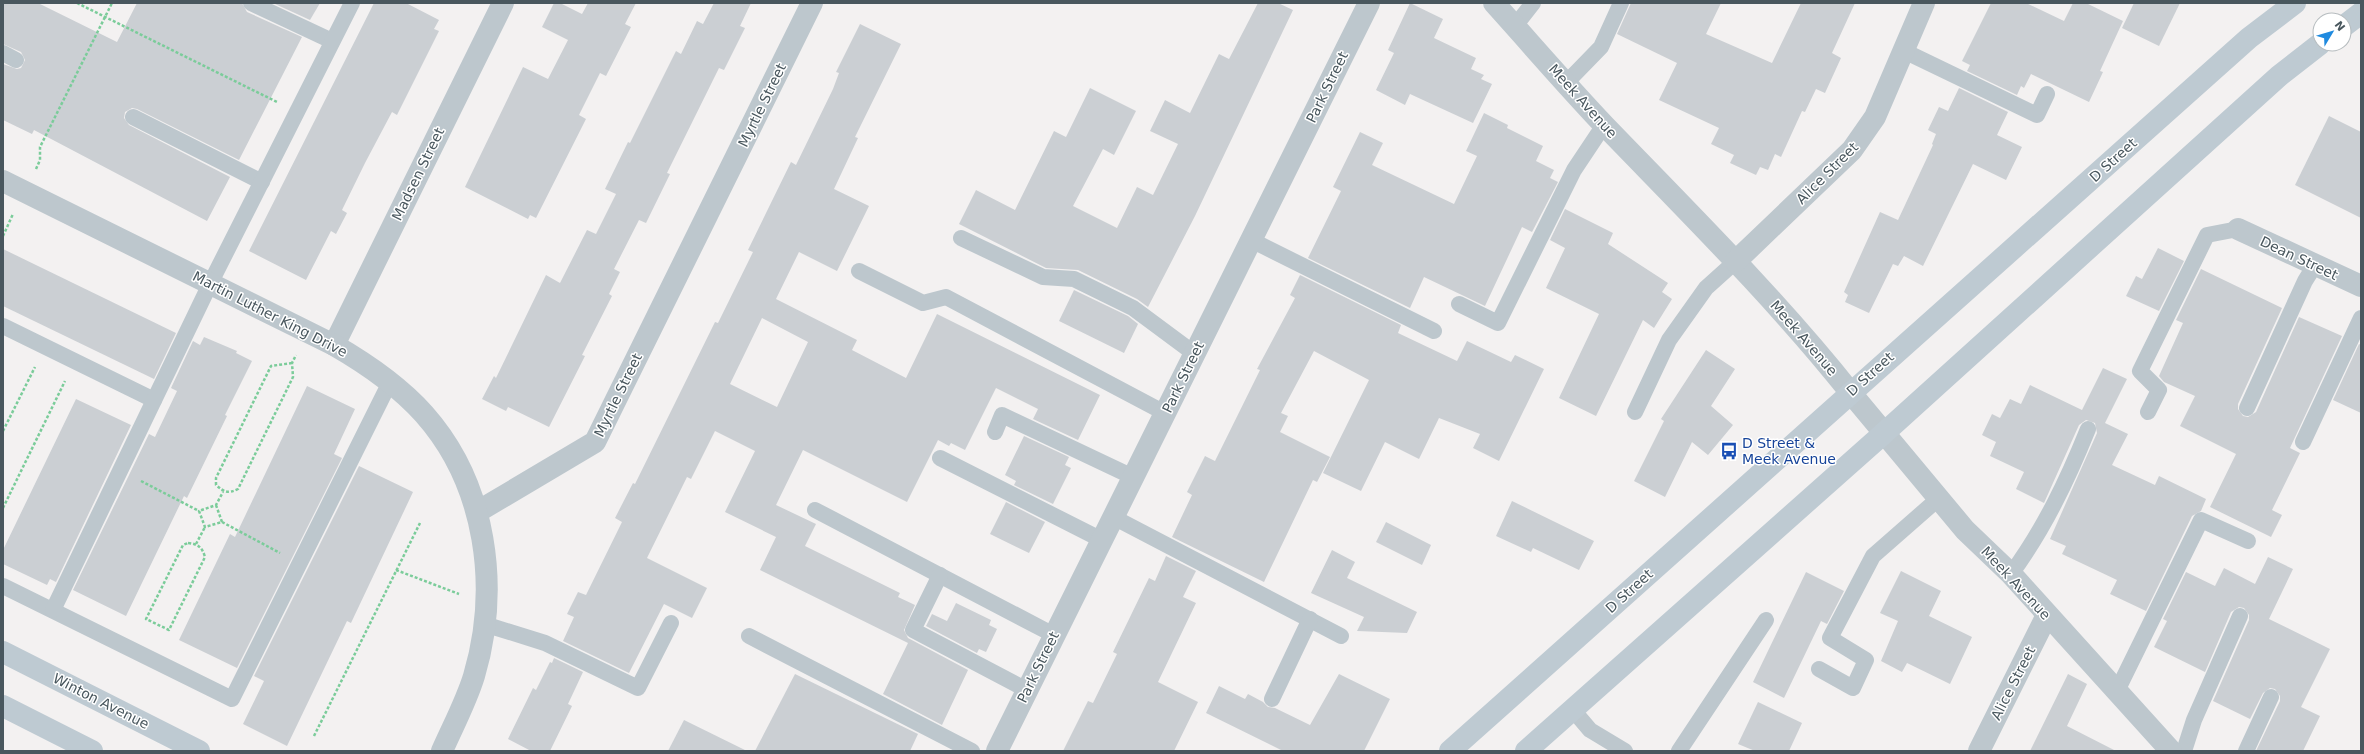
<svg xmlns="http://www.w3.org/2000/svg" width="2364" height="754" font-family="'DejaVu Sans',sans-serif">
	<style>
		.building { fill: #cbcfd3; fill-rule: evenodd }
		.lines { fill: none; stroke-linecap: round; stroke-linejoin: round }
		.path { stroke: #7bcc9a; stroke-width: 2.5; stroke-dasharray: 3 2; stroke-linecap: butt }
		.service { stroke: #bdc7cd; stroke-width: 16 }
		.minor { stroke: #bdc7cd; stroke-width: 22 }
		.tertiary { stroke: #bdc7cd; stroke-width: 22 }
		.secondary { stroke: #becad2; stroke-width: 22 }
		.labels { text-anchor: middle; stroke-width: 3; stroke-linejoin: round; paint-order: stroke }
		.street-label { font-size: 14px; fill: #49575e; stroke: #fff }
		.transit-label { font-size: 14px; fill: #164399; stroke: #fff; text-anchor: start }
	</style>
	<rect width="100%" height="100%" fill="#f3f1f1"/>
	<g class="building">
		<polygon points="3,3 38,3 117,42 137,3 242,3 247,12 302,37 239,160 137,109 132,108 125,112 124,118 129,125 230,177 207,221 34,130 32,134 3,120 3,64 17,69 21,68 25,60 21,52 3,44"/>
		<polygon points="273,3 320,3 310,20"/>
		<polygon points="374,3 406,3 439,20 434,29 439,31 397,115 392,112 365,163 342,210 347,213 336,234 331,231 306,280 249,251"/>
		<polygon points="554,3 560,3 582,14 588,3 636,3 625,24 631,27 606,76 600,73 579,115 586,119 536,218 530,215 528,219 465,187 523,67 548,79 568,40 542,27"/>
		<polygon points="714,3 751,3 740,26 745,28 724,70 719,68 667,173 670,174 646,223 639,220 614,269 620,272 609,294 612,296 582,355 585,356 549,427 508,407 506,411 482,399 494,376 496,378 546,275 560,283 587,230 596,234 616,194 605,189 628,142 630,143 676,51 681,54 697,21 703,24"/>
		<polygon points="1258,3 1278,3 1293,10 1195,216 1148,307 1137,299 1078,270 1046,268 959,224 976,190 1015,210 1054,131 1066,137 1090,88 1136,111 1114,155 1103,149 1073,206 1117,228 1137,187 1153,195 1178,144 1150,131 1165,100 1190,113 1219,54 1229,59"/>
		<polygon points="1410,3 1443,19 1434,38 1476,58 1471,69 1484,75 1481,79 1492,84 1473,123 1410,94 1405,105 1376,90 1394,53 1388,50"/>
		<polygon points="1631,3 1721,3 1706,34 1772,63 1801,3 1855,3 1832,53 1841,58 1825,93 1816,89 1805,112 1802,111 1781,157 1775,154 1768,170 1760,167 1756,175 1730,163 1734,155 1711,144 1719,128 1659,100 1677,63 1617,34"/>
		<polygon points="1991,3 2026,3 2064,21 2073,3 2086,3 2123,21 2100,71 2103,72 2089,102 2031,74 2024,88 2021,86 2017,95 1967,71 1970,65 1962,61"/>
		<polygon points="2134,3 2180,3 2159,46 2122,28"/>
		<path d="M860,24L901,44L855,137L858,138L834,189L869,206L837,271L799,252L776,299L857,340L852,350L906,378L937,314L1100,395L1078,440L1033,419L1038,409L996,388L965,450L951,443L949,446L938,440L907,502L803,450L776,505L816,524L805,546L900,593L898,597L915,605L904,630L908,638L968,670L942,725L883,694L908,643L760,570L776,537L725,512L755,451L715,431L691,479L687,477L647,558L707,588L692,618L664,604L629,673L563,641L574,617L567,614L578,592L586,595L622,522L615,518L633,483L635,484L715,322L718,323L753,252L748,250L791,162L796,165L833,89L839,73L836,72ZM762,318L808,342L777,407L730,384Z"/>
		<polygon points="1959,88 2008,112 1997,135 2022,147 2006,180 1973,164 1923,266 1904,256 1898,266 1893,264 1869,313 1845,302 1848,295 1844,292 1880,212 1898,220 1933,145 1932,144 1936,134 1928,130 1939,107 1948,111"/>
		<polygon points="1484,113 1508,125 1507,128 1543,146 1536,161 1554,170 1550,178 1558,182 1532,232 1522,227 1485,306 1424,277 1410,308 1308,258 1341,191 1333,187 1360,132 1383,143 1372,165 1454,204 1477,156 1466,151"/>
		<polygon points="2329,116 2361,132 2361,218 2295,185"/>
		<polygon points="1565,209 1613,233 1608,244 1668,283 1662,292 1672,299 1654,328 1643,320 1596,416 1559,398 1599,314 1546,288 1565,248 1550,240"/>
		<polygon points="2158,248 2184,261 2159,311 2126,296 2136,276 2142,279"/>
		<polygon points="3,249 176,333 154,379 3,306"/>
		<polygon points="2201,269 2282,308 2238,404 2238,409 2243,416 2248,417 2256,412 2299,317 2342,336 2290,448 2300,453 2272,510 2282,515 2271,537 2210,507 2236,454 2180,426 2195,396 2164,382 2159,376 2183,323 2176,320"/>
		<polygon points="1300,275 1401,325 1398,333 1457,361 1467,341 1511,362 1515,355 1544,369 1499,461 1473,448 1480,434 1439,418 1419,459 1385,442 1361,491 1323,473 1369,380 1314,351 1281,413 1288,416 1280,432 1330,457 1317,482 1313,480 1264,582 1172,537 1192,495 1187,492 1205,456 1215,461 1260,370 1257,369 1295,298 1290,295"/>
		<polygon points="1074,290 1128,316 1138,324 1124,353 1059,321"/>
		<polygon points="204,337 237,351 236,353 252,361 225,415 227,416 187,498 184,496 126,616 73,590 149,434 155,437 177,391 171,388 193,341 200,345"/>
		<polygon points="2359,344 2361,345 2361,413 2333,400"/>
		<polygon points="1706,350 1735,369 1711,406 1733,425 1708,455 1692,442 1665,497 1634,481 1664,421 1661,419"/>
		<polygon points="2103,368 2127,379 2105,423 2128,434 2112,465 2155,485 2159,476 2206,499 2201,511 2192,516 2146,611 2110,594 2117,580 2062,554 2066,546 2050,539 2097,433 2095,423 2086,420 2079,425 2044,503 2016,489 2024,472 1990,456 1996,442 1982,435 1992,414 2000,418 2010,399 2021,404 2030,385 2082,410"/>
		<polygon points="307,386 355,409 334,454 342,458 237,668 179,640 230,534 235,537"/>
		<polygon points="76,399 131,425 56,582 50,579 47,585 3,564 3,550"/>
		<polygon points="1024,436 1069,457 1065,465 1071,468 1053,504 1014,485 1016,481 1005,475"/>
		<polygon points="359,466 413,492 351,623 347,621 287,746 243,724 264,681 254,676"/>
		<polygon points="1512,501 1594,541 1579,570 1533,548 1531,552 1496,536"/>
		<polygon points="1006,502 1045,522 1029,553 990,534"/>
		<polygon points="1386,522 1431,545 1422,565 1376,542"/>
		<polygon points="1332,550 1355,562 1347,578 1417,612 1407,633 1357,631 1364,617 1311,593"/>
		<polygon points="1166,556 1196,571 1183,597 1196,603 1158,682 1198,702 1174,751 1063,751 1088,701 1093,703 1117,654 1113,652 1149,578 1155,581"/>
		<polygon points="2268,557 2293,569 2269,619 2330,649 2301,707 2320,716 2303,751 2256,751 2280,701 2280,696 2275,689 2270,688 2263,693 2250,719 2213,701 2249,620 2249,615 2244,608 2239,607 2231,612 2205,672 2154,647 2167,621 2163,619 2186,572 2215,586 2224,568 2255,584"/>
		<polygon points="1901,571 1941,591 1929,616 1972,637 1950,684 1907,663 1902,672 1881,661 1898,621 1880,613"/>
		<polygon points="1806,572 1844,591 1827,624 1821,621 1784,698 1753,682"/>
		<polygon points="956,603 991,620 989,625 997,629 986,652 979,649 977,653 926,626 932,614 947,621"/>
		<polygon points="554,658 583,672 568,704 572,706 550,751 531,751 508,739 533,688 536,690 550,662 552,663"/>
		<polygon points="795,674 918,734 910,751 755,751"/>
		<polygon points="1339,674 1390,699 1364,751 1283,751 1206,713 1219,686 1245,699 1248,694 1263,702 1268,707 1275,708 1310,725"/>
		<polygon points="2068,674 2087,684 2067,726 2116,751 2030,751"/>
		<polygon points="1758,702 1802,723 1789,751 1755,751 1738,744"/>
		<polygon points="684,720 747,751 668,751"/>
	</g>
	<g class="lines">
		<g class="path">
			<polyline points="77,3 277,102"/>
			<polyline points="36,169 40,160 40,147 112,3"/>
			<polyline points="3,236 13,214"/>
			<path d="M292,363L271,366L216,478V485C224,492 228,494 238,489L293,377L292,363L296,355"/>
			<polyline points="3,431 35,367"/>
			<polyline points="141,481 199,511"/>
			<polyline points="216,505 222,522 205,527 199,511 216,505 223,492"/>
			<polyline points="3,508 65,381"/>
			<polyline points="222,522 280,553"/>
			<path d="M188,543C198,544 202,547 205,557L169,630L146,619L183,545Z"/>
			<polyline points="196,544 205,527"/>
			<polyline points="396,570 459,594"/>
			<polyline points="314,736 420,523"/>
		</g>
		<g class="service">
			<polyline points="251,3 332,41"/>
			<polyline points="1515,26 1533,3"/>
			<polyline points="1904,51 2037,115 2047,94"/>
			<polyline points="3,53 16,60"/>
			<polyline points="1566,83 1601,47 1621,3"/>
			<polyline points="133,117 262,182"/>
			<polyline points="961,238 1043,277 1074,279 1133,308 1195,354"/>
			<polyline points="1251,240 1434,331"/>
			<polyline points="859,271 923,303 946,297 1165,413"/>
			<polyline points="1459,304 1498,323 1574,170 1604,125"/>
			<polyline points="3,326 154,400"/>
			<polyline points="2247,408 2305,281 2315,265"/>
			<polyline points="1635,412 1669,340 1706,288 1736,261"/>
			<polyline points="2148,412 2159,390 2140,371 2207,235 2238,229"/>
			<polyline points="995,432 1002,415 1133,477"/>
			<polyline points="2303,442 2361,318"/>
			<polyline points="940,458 1102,540"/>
			<polyline points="815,510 1054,635"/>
			<polyline points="1113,517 1341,636"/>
			<path d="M2011,574C2044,529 2067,481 2088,429"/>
			<polyline points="940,575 913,630 1027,690"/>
			<polyline points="3,586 232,699 390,382"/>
			<polyline points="53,610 210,284 352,3"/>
			<polyline points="484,624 545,643 638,688 671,623"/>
			<polyline points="749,636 972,751"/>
			<polyline points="1819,669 1853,688 1866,660 1830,638 1873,556 1938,499"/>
			<polyline points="2117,691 2201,520 2248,541"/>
			<polyline points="1272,699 1310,619"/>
			<polyline points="1573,710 1590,730 1625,751"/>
			<polyline points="1679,751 1766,620"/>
			<polyline points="2184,751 2194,720 2240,616"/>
			<polyline points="2246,751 2271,697"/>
		</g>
		<g class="minor">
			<path d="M1494,3C1531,44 1567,86 1605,126C1689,213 1775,298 1850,392"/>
			<polyline points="2238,229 2361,286"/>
			<polyline points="1736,261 1852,150 1875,117 1924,3"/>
			<polyline points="334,345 503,3"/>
			<polyline points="477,512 595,442 812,3"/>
			<polyline points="997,751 1369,3"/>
			<polyline points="1979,751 2047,615"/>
		</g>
		<g class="tertiary">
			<path d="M3,181L334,345C367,364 399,386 424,414C487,485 500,588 474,676C466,702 453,726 442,751"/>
			<polyline points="1850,392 1965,530 2011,574 2171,751"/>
		</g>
		<g class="secondary">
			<polyline points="2344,26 2361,13"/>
			<polyline points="3,652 199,751"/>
			<polyline points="3,706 92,751"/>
			<polyline points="1450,751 2249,38 2295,3"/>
			<polyline points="1526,751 1883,434 2279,76 2320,44"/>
		</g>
	</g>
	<defs>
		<g id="bus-bare" transform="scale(1.38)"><path d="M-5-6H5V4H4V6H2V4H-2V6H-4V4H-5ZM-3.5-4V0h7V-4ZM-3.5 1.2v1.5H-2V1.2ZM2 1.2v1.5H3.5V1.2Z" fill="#1a4fb4" stroke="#fff" stroke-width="2.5" paint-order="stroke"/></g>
	</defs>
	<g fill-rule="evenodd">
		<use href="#bus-bare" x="1729" y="451"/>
	</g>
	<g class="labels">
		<g class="street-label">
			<text transform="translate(1327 87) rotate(-64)" y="5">Park Street</text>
			<text transform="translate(1583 101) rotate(48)" y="5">Meek Avenue</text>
			<text transform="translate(762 105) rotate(-64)" y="5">Myrtle Street</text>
			<text transform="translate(2113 160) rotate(-42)" y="5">D Street</text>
			<text transform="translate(1827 173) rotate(-45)" y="5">Alice Street</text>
			<text transform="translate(418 174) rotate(-64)" y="5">Madsen Street</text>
			<text transform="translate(2299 258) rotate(25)" y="5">Dean Street</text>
			<text transform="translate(270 314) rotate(27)" y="5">Martin Luther King Drive</text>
			<text transform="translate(1804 338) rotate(49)" y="5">Meek Avenue</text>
			<text transform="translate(1870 374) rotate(-42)" y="5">D Street</text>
			<text transform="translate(1183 377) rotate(-64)" y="5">Park Street</text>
			<text transform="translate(618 395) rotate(-64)" y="5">Myrtle Street</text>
			<text transform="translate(2016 583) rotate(47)" y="5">Meek Avenue</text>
			<text transform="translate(1629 591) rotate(-42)" y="5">D Street</text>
			<text transform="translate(1038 667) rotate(-64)" y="5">Park Street</text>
			<text transform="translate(2013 683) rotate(-63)" y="5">Alice Street</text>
			<text transform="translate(101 701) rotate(27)" y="5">Winton Avenue</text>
		</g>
		<g class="transit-label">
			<text x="1742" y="448">D Street &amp;<tspan x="1742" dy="16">Meek Avenue</tspan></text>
		</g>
	</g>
	<rect width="2364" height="754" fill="none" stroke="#49575e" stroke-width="8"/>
	<g transform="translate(2332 32) rotate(52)"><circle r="19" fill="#ffffff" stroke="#b6bcbf"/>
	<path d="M0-3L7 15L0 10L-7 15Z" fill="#1f8adf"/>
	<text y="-6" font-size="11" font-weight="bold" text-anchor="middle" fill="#49575e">N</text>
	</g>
</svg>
